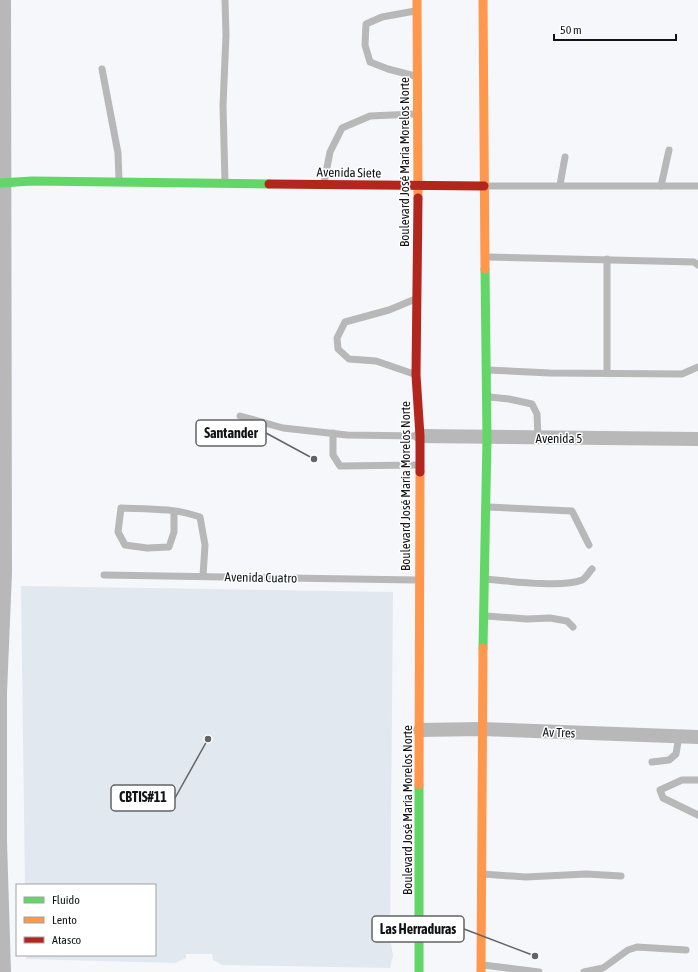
<svg xmlns="http://www.w3.org/2000/svg" width="698" height="972" font-family="'Asap Condensed',sans-serif">
	<style>
		.built { fill: #e2e8f0 }
		.lines { fill: none; stroke-linecap: round; stroke-linejoin: round }
		.lane { stroke: #b8b8b8; stroke-width: 7 }
		.street { stroke: #b8b8b8; stroke-width: 14 }
		.fast { stroke: #63d668; stroke-width: 9 }
		.slow { stroke: #ff974d; stroke-width: 9 }
		.jam { stroke: #b3261e; stroke-width: 9 }
		.labels { text-anchor: middle; stroke-width: 3; stroke-linejoin: round; paint-order: stroke }
		.street-label { font-size: 13px; fill: #111315; stroke: #fff }
		.leader { fill: none; stroke: #616365; stroke-width: 1.5 }
		.callout-dot { fill: #616365; stroke: #fff; stroke-width: 1.5 }
		.callout { fill: #fff; stroke: #616365; stroke-width: 1.5 }
		.callout-label { font-size: 14px; text-anchor: middle; font-weight: bold; fill: #111315 }
	</style>
	<rect width="100%" height="100%" fill="#f5f7fa"/>
	<polygon class="built" points="21,586 393,592 390,937 393,956 390,968 222,965 213,960 212,954 186,954 186,958 175,963 26,959 26,955 155,955 155,885 25,885"/>
	<g class="lines">
		<g class="lane">
			<polyline points="225,0 226,35 223,106 225,182"/>
			<polyline points="415,11 382,17 366,24 365,45 370,62 388,69 415,76"/>
			<polyline points="102,69 118,153 119,180"/>
			<polyline points="324,183 330,152 342,128 370,116 415,114"/>
			<polyline points="560,185 565,157"/>
			<polyline points="486,186 698,186"/>
			<polyline points="661,186 669,150"/>
			<polyline points="487,257 694,262 698,265"/>
			<polyline points="607,259 607,373"/>
			<polyline points="413,300 389,310 345,322 337,338 338,349 349,359 376,361 414,374"/>
			<polyline points="488,370 550,373 682,374 698,367"/>
			<polyline points="489,397 509,399 532,404 537,414 538,438"/>
			<polyline points="240,416 283,428 347,435 418,436"/>
			<polyline points="333,433 333,455 340,466 417,465"/>
			<polyline points="488,507 572,511 589,545"/>
			<path d="M174,511V532L169,547L147,548L125,545L118,532L121,508C148,509 175,508 200,517L205,545L203,576"/>
			<polyline points="104,575 416,580"/>
			<path d="M486,579C508,581 563,588 582,580C586,578 589,572 592,569"/>
			<polyline points="486,616 527,619 550,618 567,621 573,627"/>
			<polyline points="652,762 669,760 676,754 679,736"/>
			<polyline points="698,780 682,780 660,790 663,798 698,815"/>
			<polyline points="483,874 526,877 586,874 621,876"/>
			<polyline points="483,965 539,972"/>
			<polyline points="584,972 603,968 628,950 637,947 686,950"/>
		</g>
		<g class="street">
			<polyline points="420,436 698,439"/>
			<polyline points="420,730 481,729 698,737"/>
			<polyline points="4,972 0,841 0,693 5,573 4,0"/>
		</g>
		<g class="fast">
			<polyline points="0,183 32,181 269,184"/>
			<polyline points="483,648 487,438 485,269"/>
			<polyline points="419,785 419,972"/>
		</g>
		<g class="slow">
			<polyline points="417,0 418,198"/>
			<polyline points="483,0 485,269"/>
			<polyline points="419,785 420,472"/>
			<polyline points="481,972 483,648"/>
		</g>
		<g class="jam">
			<polyline points="269,184 484,186"/>
			<polyline points="418,198 416,375 420,436 420,472"/>
		</g>
	</g>
	<g class="labels">
		<g class="street-label">
			<text transform="translate(404 162) rotate(-90)" y="5">Boulevard José María Morelos Norte</text>
			<text transform="translate(349 172) rotate(1)" y="5">Avenida Siete</text>
			<text x="559" y="443">Avenida 5</text>
			<text transform="translate(405 486) rotate(-90)" y="5">Boulevard José María Morelos Norte</text>
			<text transform="translate(261 577) rotate(1)" y="5">Avenida Cuatro</text>
			<text transform="translate(559 732) rotate(2)" y="5">Av Tres</text>
			<text transform="translate(407 810) rotate(-90)" y="5">Boulevard José María Morelos Norte</text>
		</g>
	</g>
	<path class="leader" d="M314 459L266 433M208 739L175 798M535 956L464 929"/>
	<g class="callout-dot">
		<circle cx="314" cy="459" r="4"/>
		<circle cx="208" cy="739" r="4"/>
		<circle cx="535" cy="956" r="4"/>
	</g>
	<g class="callout">
		<rect x="196" y="420" width="70" height="26" rx="4"/>
		<rect x="111" y="785" width="64" height="26" rx="4"/>
		<rect x="372" y="916" width="92" height="26" rx="4"/>
	</g>
	<g class="callout-label">
		<text x="231" y="438">Santander</text>
		<text x="143" y="802">CBTIS#11</text>
		<text x="418" y="934">Las Herraduras</text>
	</g>
	<rect x="16" y="884" width="140" height="72" fill="#ffffff" stroke="#a0a1a1"/>
	<rect x="24" y="897" width="20" height="6" fill="#63d668" stroke="#a0a1a1"/>
	<text x="52" y="904" font-size="12" fill="#111315">Fluido</text>
	<rect x="24" y="917" width="20" height="6" fill="#ff974d" stroke="#a0a1a1"/>
	<text x="52" y="924" font-size="12" fill="#111315">Lento</text>
	<rect x="24" y="937" width="20" height="6" fill="#b3261e" stroke="#a0a1a1"/>
	<text x="52" y="944" font-size="12" fill="#111315">Atasco</text>
	<path d="M554 34v6h122v-6" fill="none" stroke="#111315" stroke-width="2"/>
	<text x="560" y="34" font-size="12" fill="#111315" stroke="#ffffff" stroke-width="3" paint-order="stroke">50 m</text>
</svg>
